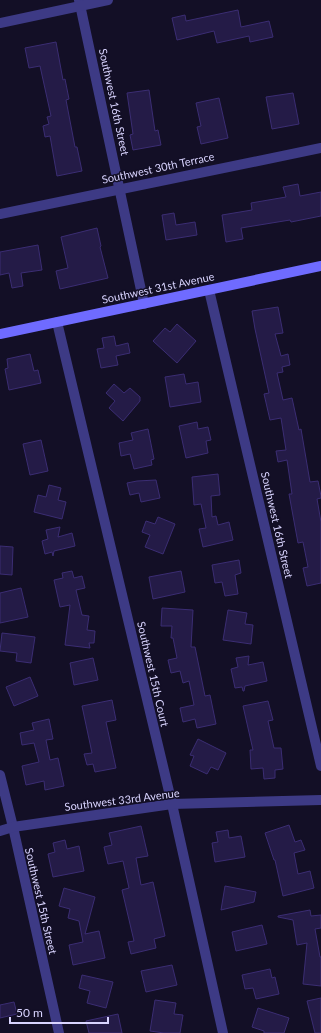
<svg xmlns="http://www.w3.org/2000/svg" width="321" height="1033" font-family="Lato,sans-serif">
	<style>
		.building { fill: #241b47; stroke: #3b2d73 }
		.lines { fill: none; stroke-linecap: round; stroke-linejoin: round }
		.street { stroke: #3d3a85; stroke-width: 10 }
		.secondary { stroke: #6f6bff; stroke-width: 10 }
		.labels { text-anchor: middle; stroke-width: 3; stroke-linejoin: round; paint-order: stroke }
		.street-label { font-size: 11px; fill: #d9d4ff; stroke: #130f26 }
	</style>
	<rect width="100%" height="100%" fill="#130f26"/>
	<g class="building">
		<polygon points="238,10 241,27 269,21 273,37 250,42 249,36 217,43 214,31 177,40 172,18 185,15 186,21"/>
		<polygon points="56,42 63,80 65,79 69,99 66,100 75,147 77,147 82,171 57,176 50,136 45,137 43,126 49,124 47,117 51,116 40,66 29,68 25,48"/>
		<polygon points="149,90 155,131 158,130 161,145 133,150 130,135 133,134 127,93"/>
		<polygon points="293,93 299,124 272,129 266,97"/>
		<polygon points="219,98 228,138 201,144 197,127 201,126 196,103"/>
		<polygon points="298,184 300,196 321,192 321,216 291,222 290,220 241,228 243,239 226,242 222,215 252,210 251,203 286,197 283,187"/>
		<polygon points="174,213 176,225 195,222 197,235 166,240 162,215"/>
		<polygon points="97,228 101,246 100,247 108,278 60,289 56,271 68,268 61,237"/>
		<polygon points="38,245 42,270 21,273 23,286 12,288 9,273 0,275 0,252"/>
		<polygon points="278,307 283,333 275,334 281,356 288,354 290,365 282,367 283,372 277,373 283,400 292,398 299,430 301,429 310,482 318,481 321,496 321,498 317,499 321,522 321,583 307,586 303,568 308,567 303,542 298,543 289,494 292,494 287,460 278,462 276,451 286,450 281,418 270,420 264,394 269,393 255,329 252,311"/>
		<polygon points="177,324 196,341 177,363 153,341 165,328 170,332"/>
		<polygon points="114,336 116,346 128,343 130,353 116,356 118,365 101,368 97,349 104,348 102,338"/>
		<polygon points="30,354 34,371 38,370 41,383 9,390 5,369 8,368 7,359"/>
		<polygon points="184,374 186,384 198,382 201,402 170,407 165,377"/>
		<polygon points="114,384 124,393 130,388 140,397 140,401 123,421 109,408 115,401 106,393"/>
		<polygon points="197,422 198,429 208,427 211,440 206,441 208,453 186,458 179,426"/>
		<polygon points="148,429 154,459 151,460 152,465 134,469 130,454 121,456 119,443 133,440 131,433"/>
		<polygon points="41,440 48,471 30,475 23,444"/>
		<polygon points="218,474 220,495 211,496 212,517 216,516 218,525 229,522 233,540 203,547 199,529 206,528 201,504 194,505 192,477"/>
		<polygon points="156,480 160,498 141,502 139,493 130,495 127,483 137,481"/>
		<polygon points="49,485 61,488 58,500 66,502 62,519 34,512 38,495 46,497"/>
		<polygon points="158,517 175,524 163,554 145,547 150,535 142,532 146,521 155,524"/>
		<polygon points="60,527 58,537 72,533 75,546 54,551 53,556 52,552 45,554 42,541 48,539 46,530"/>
		<polygon points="0,546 13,547 12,575 0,574"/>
		<polygon points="239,560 241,573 235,575 238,594 225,596 222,582 215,583 212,565"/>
		<polygon points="72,571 74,578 82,576 85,588 76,590 82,615 89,616 87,630 95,631 94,643 89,643 90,648 65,645 70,605 60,607 54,580 63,578 62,573"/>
		<polygon points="181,571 185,592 153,599 149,577"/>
		<polygon points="21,588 28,617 0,623 0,593"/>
		<polygon points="162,608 193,610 191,647 195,647 205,696 210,695 216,724 197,728 195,719 183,722 180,708 194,705 189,681 183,683 180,671 171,673 168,660 177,658 173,638 171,638 172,626 161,626"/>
		<polygon points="228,610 247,613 245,624 253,625 251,644 223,640"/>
		<polygon points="2,633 35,637 31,663 16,661 17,653 0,651"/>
		<polygon points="249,656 248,665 263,662 267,681 245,686 244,691 243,691 242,687 235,688 231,669 238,667 236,658"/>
		<polygon points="93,658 98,680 74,685 70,663"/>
		<polygon points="30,677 38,696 14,706 6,687"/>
		<polygon points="112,700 116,720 106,722 116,768 95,772 93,764 87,765 84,754 92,753 82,706"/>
		<polygon points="268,701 273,720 268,721 274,748 281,748 283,769 275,770 275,778 264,779 263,768 251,769 250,750 253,750 243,706"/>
		<polygon points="49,719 53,739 46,740 50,760 58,758 64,786 45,790 44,781 26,785 22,766 39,762 34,743 22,745 20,733 34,730 32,723"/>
		<polygon points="198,739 226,753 218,770 211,767 207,774 190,766 194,756 190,755"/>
		<polygon points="289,825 295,842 301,840 305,850 294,853 298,874 310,871 314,888 283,896 275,860 274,860 265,833"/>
		<polygon points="141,826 148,856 136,858 141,885 153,882 165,936 154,939 156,948 131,954 128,942 134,941 122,890 129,888 123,861 108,864 104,847 112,845 109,833"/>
		<polygon points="228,830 229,838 241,836 245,857 215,862 212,843 218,842 216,832"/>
		<polygon points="65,840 67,849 79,846 84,871 53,877 48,854 55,852 53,843"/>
		<polygon points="225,886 256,892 254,902 221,910"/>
		<polygon points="64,888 95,897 85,934 99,931 105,958 73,965 69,945 83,942 79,921 68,918 70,909 59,906"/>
		<polygon points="310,910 311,916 321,915 321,928 315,929 320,957 321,957 321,986 303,984 307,943 297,945 293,920 278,917 278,916"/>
		<polygon points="262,925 267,944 236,951 232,932"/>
		<polygon points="172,965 177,985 146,992 141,971"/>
		<polygon points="270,969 272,978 275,977 279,994 256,999 253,988 245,989 242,975"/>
		<polygon points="82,975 113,982 106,1008 87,1003 90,991 79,988"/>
		<polygon points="321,998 321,1033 315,1033 307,1001"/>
		<polygon points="155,1000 176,1003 174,1014 183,1015 180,1033 164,1033 150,1031"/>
		<polygon points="14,1002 17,1014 0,1018 0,1005"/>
		<polygon points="258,1008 289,1018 284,1033 264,1033 264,1031 252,1027"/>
		<polygon points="118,1014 122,1033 89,1033 86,1021"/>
	</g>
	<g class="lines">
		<g class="street">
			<polyline points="79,0 144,304"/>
			<polyline points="0,23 108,0"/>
			<polyline points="0,214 321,148"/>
			<polyline points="209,290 321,766"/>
			<polyline points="57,322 172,804 223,1033"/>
			<polyline points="0,775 13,827 59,1033"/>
			<polyline points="0,831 13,827 172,804 321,800"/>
		</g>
		<polyline class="secondary" points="0,334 321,266"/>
	</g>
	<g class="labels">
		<g class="street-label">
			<text transform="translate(114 102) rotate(78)" y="4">Southwest 16th Street</text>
			<text transform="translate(158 168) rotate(-12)" y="4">Southwest 30th Terrace</text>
			<text transform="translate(158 288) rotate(-12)" y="4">Southwest 31st Avenue</text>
			<text transform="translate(277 525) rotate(77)" y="4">Southwest 16th Street</text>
			<text transform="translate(153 674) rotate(77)" y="4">Southwest 15th Court</text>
			<text transform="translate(122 800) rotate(-7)" y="4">Southwest 33rd Avenue</text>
			<text transform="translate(41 901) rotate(77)" y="4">Southwest 15th Street</text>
		</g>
	</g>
	<path d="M10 1017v6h98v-6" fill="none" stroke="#d9d4ff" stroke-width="2"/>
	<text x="16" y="1017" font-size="12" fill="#d9d4ff" stroke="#130f26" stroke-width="3" paint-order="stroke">50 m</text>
</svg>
